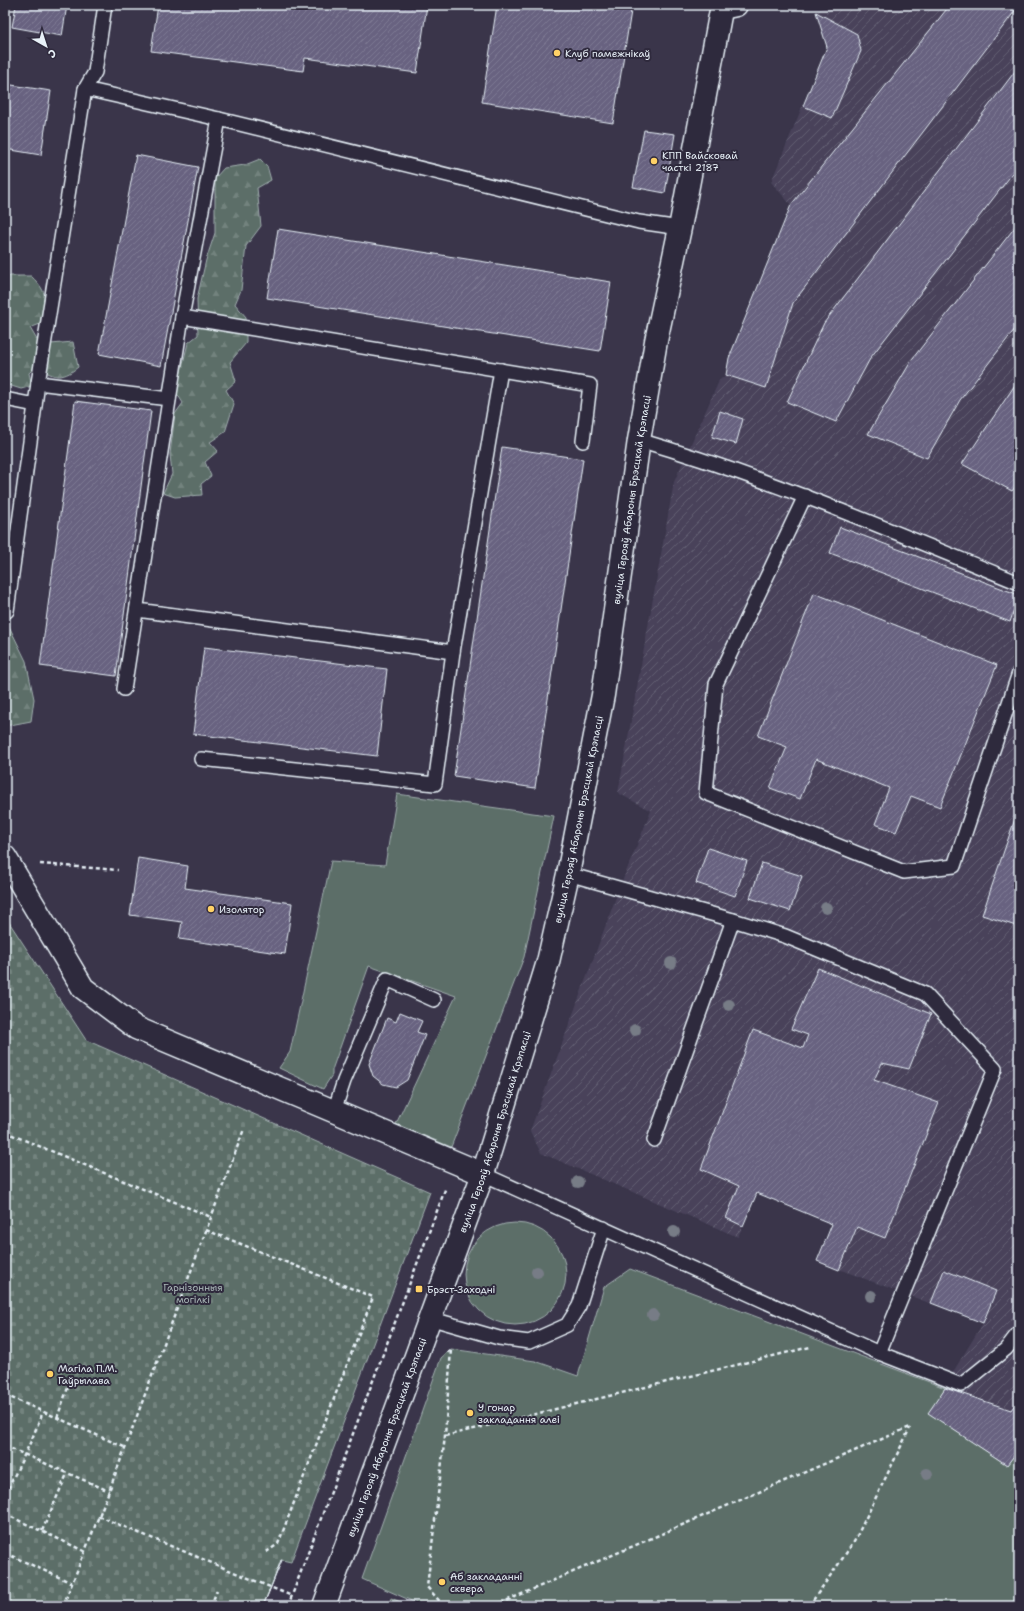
<svg xmlns="http://www.w3.org/2000/svg" width="1024" height="1611" font-family="'Shantell Sans',sans-serif">
	<style>
		.industrial { fill: url(#industrial-furrows) }
		.green { fill: #5b6e67; stroke: #a2b0b0 }
		.forest { fill: url(#forest-firs); stroke: #a2b0b0 }
		.cemetery { fill: url(#cemetery-stones); stroke: #a2b0b0 }
		.building { fill: url(#building-hatch); stroke: #e8f1f8 }
		.lines { fill: none; stroke-linecap: round; stroke-linejoin: round }
		.service-casing { stroke: #e8f1f8; stroke-width: 16 }
		.minor-casing { stroke: #e8f1f8; stroke-width: 25 }
		.secondary-casing { stroke: #e8f1f8; stroke-width: 25 }
		.path { stroke: #e8f1f8; stroke-width: 2.5; stroke-dasharray: 4 3; stroke-linecap: butt }
		.service { stroke: #2f2a3d; stroke-width: 13 }
		.minor { stroke: #2f2a3d; stroke-width: 22 }
		.secondary { stroke: #2f2a3d; stroke-width: 22 }
		.tree { fill: #777c86 }
		.poi-dot { fill: #ffd166; stroke: #2f2a3d; stroke-width: 1.5 }
		.labels { text-anchor: middle; stroke-width: 4; stroke-linejoin: round; paint-order: stroke }
		.poi-label { font-size: 10px; fill: #e8f1f8; stroke: #2f2a3d; text-anchor: start }
		.street-label { font-size: 10px; fill: #e8f1f8; stroke: #2f2a3d }
		.park-label { font-size: 10px; fill: #a9b6b7; stroke: #2f2a3d }
	</style>
	<defs>
		<pattern id="industrial-furrows" width="10" height="10" patternUnits="userSpaceOnUse"><rect width="10" height="10" fill="#48425a"/><path d="M-1 1l2-2M0 10L10 0M9 11l2-2" fill="none" stroke="#625e72"/></pattern>
		<pattern id="forest-firs" width="22" height="20" patternUnits="userSpaceOnUse"><rect width="22" height="20" fill="#5b6e67"/><path d="M5 1l3.5 6h-7zM16 11l3.5 6h-7z" fill="#73837e"/></pattern>
		<pattern id="cemetery-stones" width="16" height="16" patternUnits="userSpaceOnUse"><rect width="16" height="16" fill="#5b6e67"/><path d="M2 7V4a2 2 0 0 1 4 0v3zM10 15v-3a2 2 0 0 1 4 0v3z" fill="#73837e"/></pattern>
		<pattern id="building-hatch" width="6" height="6" patternUnits="userSpaceOnUse"><rect width="6" height="6" fill="#676280"/><path d="M-1 1l2-2M0 6l6-6M5 7l2-2" fill="none" stroke="#7d7993"/></pattern>
	</defs>
	<rect width="100%" height="100%" fill="#3a354a"/>
	<filter id="ink" filterUnits="userSpaceOnUse"><feTurbulence type="fractalNoise" baseFrequency=".025" numOctaves="2"/><feDisplacementMap in="SourceGraphic" scale="8" xChannelSelector="R" yChannelSelector="G"/><feConvolveMatrix kernelMatrix="1 2 1 2 8 2 1 2 1" color-interpolation-filters="sRGB"/></filter>
	<g filter="url(#ink)">
		<polygon class="industrial" points="828,5 1019,5 1019,1449 1007,1465 928,1413 983,1323 817,1261 832,1224 757,1193 738,1237 541,1153 530,1131 619,889 651,811 618,793 674,482 719,381 726,375 791,205 771,182 827,47 816,12"/>
		<g class="green">
			<polygon points="397,794 554,816 524,957 451,1147 396,1124 456,996 369,966 332,1070 332,1075 323,1089 279,1068 290,1052 331,861 385,865"/>
			<circle cx="515" cy="1274" r="51"/>
			<polygon points="630,1269 945,1388 929,1413 1007,1465 1019,1449 1019,1606 423,1606 362,1579 441,1358 451,1349 535,1361 578,1376 604,1287"/>
			<polygon points="391,1598 410,1606 388,1606"/>
		</g>
		<g class="forest">
			<polygon points="260,159 267,166 271,180 257,188 261,226 246,246 241,290 235,304 246,317 246,343 230,362 236,381 226,390 234,404 225,432 210,442 218,451 205,462 211,476 201,484 202,495 175,497 163,493 172,474 170,454 175,414 183,403 176,392 188,343 198,335 197,299 206,260 215,233 215,178 224,168 245,165"/>
			<path d="M9,276H31C51,295 44,299 40,324L30,328L40,345L73,342L78,367C61,381 53,377 36,366L29,373L32,386L21,389L5,384V283Z"/>
			<polygon points="5,618 26,661 34,699 31,721 5,726"/>
		</g>
		<polygon class="cemetery" points="5,916 86,1040 430,1192 291,1562 282,1560 263,1606 5,1606"/>
		<g class="building">
			<polygon points="16,5 67,5 62,36 12,27"/>
			<polygon points="158,5 427,5 417,73 305,58 303,71 151,51"/>
			<polygon points="497,5 632,5 613,123 482,102"/>
			<polygon points="950,5 1016,5 1018,7 793,303 766,388 726,375 729,358 791,205"/>
			<polygon points="816,12 857,34 861,51 832,118 803,106 827,47"/>
			<polygon points="1019,66 1019,165 871,357 836,422 787,402 824,323"/>
			<polygon points="5,84 51,91 41,155 5,149"/>
			<polygon points="644,130 675,134 665,193 633,187"/>
			<polygon points="136,155 198,167 161,366 99,354"/>
			<polygon points="1019,222 1019,324 960,400 927,458 868,434 913,358"/>
			<polygon points="278,229 611,282 600,351 267,298"/>
			<polygon points="1019,379 1019,482 1012,491 962,464"/>
			<polygon points="75,401 151,411 116,676 40,666"/>
			<polygon points="720,411 743,419 736,444 712,437"/>
			<polygon points="502,447 583,459 535,788 454,776"/>
			<polygon points="840,527 1019,595 1010,622 830,553"/>
			<polygon points="814,593 997,665 940,807 911,796 896,832 875,824 889,788 816,759 800,799 770,788 787,747 758,736"/>
			<polygon points="204,647 387,669 377,756 193,734"/>
			<polygon points="1018,810 1019,811 1019,927 982,915"/>
			<polygon points="708,848 747,861 735,896 696,883"/>
			<polygon points="138,858 188,866 185,888 292,903 285,954 179,939 182,922 130,915"/>
			<polygon points="762,863 802,876 790,911 750,898"/>
			<polygon points="818,968 931,1014 909,1069 882,1063 874,1080 939,1103 885,1238 857,1227 839,1270 817,1261 832,1224 757,1193 743,1226 726,1218 739,1186 701,1169 753,1030 803,1048 808,1035 791,1029"/>
			<polygon points="400,1012 422,1021 417,1032 425,1035 407,1080 396,1087 383,1084 373,1076 369,1064 387,1018 396,1022"/>
			<polygon points="944,1270 996,1291 983,1323 931,1303"/>
			<polygon points="945,1388 1011,1410 1019,1399 1019,1449 1007,1465 928,1413"/>
			<polygon points="281,1560 282,1560 263,1606 271,1587"/>
		</g>
		<g class="lines">
			<g class="service-casing">
				<g id="service">
					<polyline points="85,89 95,72 105,5"/>
					<polyline points="182,317 590,385 583,441"/>
					<polyline points="38,383 169,399"/>
					<polyline points="5,399 35,405"/>
					<path d="M639,440C769,478 894,532 1019,583"/>
					<polyline points="805,496 716,684 706,793 904,872 954,866 1019,673"/>
					<polyline points="137,610 453,652"/>
					<polyline points="7,611 38,383 85,89 219,119 639,222 680,228"/>
					<polyline points="124,689 182,317 219,119"/>
					<polyline points="201,759 435,784 453,652 501,370"/>
					<polyline points="568,874 733,920 785,936 925,994 995,1069 879,1353"/>
					<polyline points="334,1111 344,1081 387,979 434,1000"/>
					<polyline points="654,1140 733,920"/>
					<polyline points="483,1174 879,1353 961,1385 1006,1349 1019,1332"/>
					<polyline points="429,1318 499,1338 529,1342 567,1325 579,1306 604,1228"/>
				</g>
			</g>
			<g class="minor-casing">
				<g id="minor">
					<polyline points="722,8 736,5"/>
					<polyline points="5,857 83,988 136,1028 483,1174"/>
				</g>
			</g>
			<g class="secondary-casing">
				<g id="secondary">
					<path id="s1" d="M324,1606L483,1174L548,962L568,874L603,695L639,440L656,341L680,228L722,5"/>
				</g>
			</g>
			<g class="path">
				<polyline points="40,864 118,870"/>
				<polyline points="5,1132 211,1217"/>
				<polyline points="206,1230 373,1297 278,1544 265,1553"/>
				<polyline points="5,1395 124,1447"/>
				<polyline points="57,1418 70,1382 62,1378"/>
				<polyline points="445,1436 810,1347"/>
				<polyline points="5,1446 109,1491"/>
				<polyline points="5,1495 31,1441 43,1412"/>
				<polyline points="5,1514 84,1551"/>
				<polyline points="98,1516 292,1596"/>
				<polyline points="42,1531 67,1474"/>
				<polyline points="5,1553 72,1583"/>
				<polyline points="63,1606 109,1491 244,1129"/>
				<polyline points="211,1606 217,1590"/>
				<polyline points="288,1606 446,1187"/>
				<polyline points="444,1606 427,1587 445,1436 451,1349 447,1353"/>
				<polyline points="494,1606 910,1427"/>
				<polyline points="809,1606 854,1542 910,1428"/>
			</g>
			<use href="#service" class="service"/>
			<use href="#minor" class="minor"/>
			<use href="#secondary" class="secondary"/>
		</g>
		<g class="tree">
			<circle cx="826" cy="908" r="6"/>
			<circle cx="671" cy="963" r="6"/>
			<circle cx="729" cy="1005" r="6"/>
			<circle cx="635" cy="1030" r="6"/>
			<circle cx="578" cy="1182" r="6"/>
			<circle cx="674" cy="1232" r="6"/>
			<circle cx="537" cy="1272" r="6"/>
			<circle cx="871" cy="1296" r="6"/>
			<circle cx="653" cy="1315" r="6"/>
			<circle cx="927" cy="1474" r="6"/>
		</g>
	</g>
	<g class="poi-dot">
		<circle cx="557" cy="53" r="4"/>
		<circle cx="654" cy="161" r="4"/>
		<circle cx="211" cy="909" r="4"/>
		<rect x="415" y="1285" width="8" height="8" rx="2"/>
		<circle cx="50" cy="1374" r="4"/>
		<circle cx="470" cy="1413" r="4"/>
		<circle cx="442" cy="1582" r="4"/>
	</g>
	<g class="labels">
		<g class="poi-label">
			<text x="565" y="57">Клуб памежнікаў</text>
			<text x="662" y="159">КПП Вайсковай<tspan x="662" dy="12">часткі 2187</tspan></text>
			<text x="219" y="913">Изолятор</text>
			<text x="427" y="1293">Брэст-Заходні</text>
			<text x="58" y="1372">Магіла П.М.<tspan x="58" dy="12">Гаўрылава</tspan></text>
			<text x="478" y="1411">У гонар<tspan x="478" dy="12">закладання алеі</tspan></text>
			<text x="450" y="1580">Аб закладанні<tspan x="450" dy="12">сквера</tspan></text>
		</g>
		<g class="street-label">
			<text dy="4" stroke="none"><textPath href="#s1" startOffset="1152">вуліца Герояў Абароны Брэсцкай Крэпасці</textPath></text>
			<text dy="4" stroke="none"><textPath href="#s1" startOffset="828">вуліца Герояў Абароны Брэсцкай Крэпасці</textPath></text>
			<text dy="4" stroke="none"><textPath href="#s1" startOffset="504">вуліца Герояў Абароны Брэсцкай Крэпасці</textPath></text>
			<text dy="4" stroke="none"><textPath href="#s1" startOffset="180">вуліца Герояў Абароны Брэсцкай Крэпасці</textPath></text>
		</g>
		<g class="park-label">
			<text x="193" y="1291">Гарнізонныя<tspan x="193" dy="12">могілкі</tspan></text>
		</g>
	</g>
	<rect width="1024" height="1611" fill="none" stroke="#2f2a3d" stroke-width="20"/>
	<rect x="10" y="10" width="1004" height="1591" fill="none" stroke="#e8f1f8" stroke-width="1.5" filter="url(#ink)"/>
	<g transform="translate(46 46) rotate(141)" stroke="#2f2a3d" stroke-width="3" paint-order="stroke">
	<path d="M0-3L7 15L0 10L-7 15Z" fill="#e8f1f8"/>
	<text y="-6" font-size="11" font-weight="bold" text-anchor="middle" fill="#e8f1f8">С</text>
	</g>
</svg>
